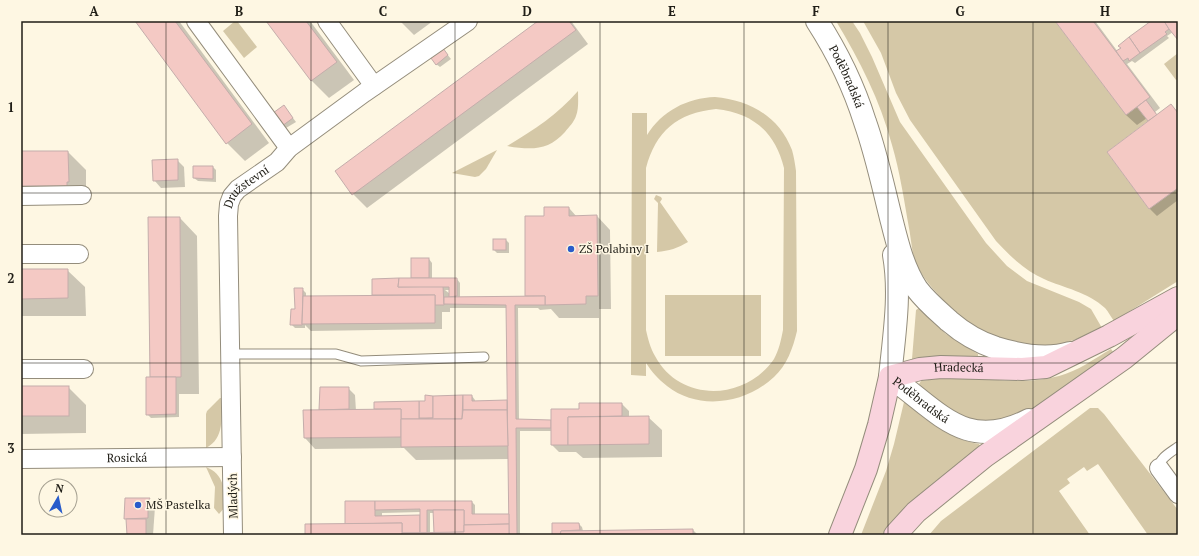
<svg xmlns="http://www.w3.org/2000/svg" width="1199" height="556" font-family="'PT Serif',serif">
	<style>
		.green { fill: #d5c8a7; fill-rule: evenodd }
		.shadow { fill: #0003; fill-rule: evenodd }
		.building { fill: #f4c9c4; stroke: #c4adab }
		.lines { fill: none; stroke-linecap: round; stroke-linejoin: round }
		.service-casing { stroke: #948d7c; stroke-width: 11 }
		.minor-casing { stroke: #948d7c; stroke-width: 20 }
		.tertiary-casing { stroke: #948d7c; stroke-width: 24 }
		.secondary-casing { stroke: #948d7c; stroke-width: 24 }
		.service { stroke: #fff; stroke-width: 9 }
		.minor { stroke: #fff; stroke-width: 18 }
		.tertiary { stroke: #fff; stroke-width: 22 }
		.secondary { stroke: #f9d3dd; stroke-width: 22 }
		.grid { fill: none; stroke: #201e17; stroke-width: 1; stroke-opacity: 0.55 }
		.poi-dot { fill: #295cca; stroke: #fef7e3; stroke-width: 1.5 }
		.labels { text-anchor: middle; stroke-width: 3; stroke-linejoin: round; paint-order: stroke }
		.street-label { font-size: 12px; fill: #201e17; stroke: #fef7e3 }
		.poi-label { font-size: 12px; fill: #201e17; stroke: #fef7e3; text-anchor: start }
		.neatline { fill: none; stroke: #201e17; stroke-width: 1.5 }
		.grid-label { font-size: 13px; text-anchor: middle; font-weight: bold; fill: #201e17 }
	</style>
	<rect width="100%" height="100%" fill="#fef7e3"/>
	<g class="green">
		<polygon points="235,21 237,21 257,47 244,58 223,31"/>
		<path d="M836,21H852L860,33L872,57L900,122L986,243L1007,266L1027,281L1079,302L1091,309L1102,328C1089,334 1074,341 1060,344C1015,352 973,332 943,300C933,289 922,277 916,263C912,254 911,238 909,228C904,200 900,172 892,145C880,100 860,61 836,21Z"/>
		<path d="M863,21H1055L1126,115L1137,107L1148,121L1107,152L1149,209L1178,188V281L1114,321C1111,317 1108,311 1105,308C1088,292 1064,288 1044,279C1025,271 1010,256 996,241L910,120L896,93L881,53Z"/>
		<polygon points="1178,53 1178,79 1176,80 1164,64"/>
		<path d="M578,91C578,99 579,108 576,116C574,122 569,127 565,132C548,151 531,150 507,146C534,130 557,115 578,91Z"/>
		<path d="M715,97C749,100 779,116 792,150C794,157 795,164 796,171L797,331C793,348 787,365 774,377C745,404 699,411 667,386C658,379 652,372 646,363V376L631,375L632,113H647V135C662,111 687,98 715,97ZM716,109C753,113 775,132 784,168L783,330C781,340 779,350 774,359C745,401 680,403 655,356C650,347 648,339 646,330V168C656,131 677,113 716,109Z"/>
		<polygon points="497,150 486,169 479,176 475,177 452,173"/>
		<path d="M656,195L661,197L662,199L660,202L688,242C678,248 669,251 657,252L658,203L654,199Z"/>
		<rect x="665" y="295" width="96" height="61"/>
		<polygon points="919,308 946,334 978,354 978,356 939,356 912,359 916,310"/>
		<path d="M1111,349L1116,356C1075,384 1019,434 966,418C959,417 953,411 947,407C938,401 925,393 919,384L921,381C936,379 950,377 964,378C997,379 1027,385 1059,376C1078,371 1094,359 1111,349Z"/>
		<path d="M220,398H222C221,418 225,438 206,448V414L207,411Z"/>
		<path d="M904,402L906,403C928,422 950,439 979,444L980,446C946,473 910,501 883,535H861L886,471L894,444Z"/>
		<polygon points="1090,408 1098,408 1104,414 1178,510 1178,535 1148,535 1098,464 1087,471 1084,467 1067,479 1070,483 1059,491 1090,535 929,535 941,521"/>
		<path d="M206,467C224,474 225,490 225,507L219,514L214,508L215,487Z"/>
	</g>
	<g class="shadow">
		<polygon points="137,21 179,21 269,143 245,161 227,143"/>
		<polygon points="267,21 310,21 354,80 329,98 311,80"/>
		<polygon points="400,21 433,21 414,35"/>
		<polygon points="539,21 571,21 588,44 367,208 353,194 336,171"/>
		<polygon points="1057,21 1095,21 1118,52 1153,21 1178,21 1178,38 1173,32 1167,36 1169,38 1135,63 1132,61 1127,64 1160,108 1155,112 1157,116 1171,105 1178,112 1178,200 1157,216 1150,209 1108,152 1150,121 1147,118 1137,125 1126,115"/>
		<polygon points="443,49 451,59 440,67 436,64"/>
		<polygon points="287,110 296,122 286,128 283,125"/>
		<polygon points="21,152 68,152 86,170 86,199 21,204"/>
		<polygon points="177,160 184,167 185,187 161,188 154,180"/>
		<polygon points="213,167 216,170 216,182 198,181 194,178"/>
		<path d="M569,208L577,217L597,216L610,230L611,309H599V318H559L551,309L540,310L538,308H518L519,420L550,421L579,410L622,404L629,411V417H648L662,430V457L583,458L576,452H559L552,445V431H520V535H306L346,524V502H472L475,505V515H510L509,459L416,460L404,448L315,449L305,438L321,411L348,388L355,395L356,411H377L375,409L426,402L433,397L472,396L475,400V402L508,401L507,308H450V312H442V329L311,331L305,325V328H295L291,324L302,289L306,293V297L373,296V280L412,279L429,259L432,263V279H457L460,283V297H526V217H545ZM445,290H450V294ZM421,512V518L382,517V513ZM430,513H434L435,534H430Z"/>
		<polygon points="180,218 197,236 199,394 179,394 179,417 151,418 147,414"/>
		<polygon points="506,240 509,243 509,253 497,253 494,250"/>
		<polygon points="21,270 67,270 85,287 86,316 21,316"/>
		<polygon points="21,387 68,387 86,405 86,433 21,434"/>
		<polygon points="147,499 155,507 153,535 128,535 126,500"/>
		<polygon points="553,524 579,524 582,527 583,531 693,530 698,535 553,535"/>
	</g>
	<g class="building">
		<polygon points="135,21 175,21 252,124 226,144"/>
		<polygon points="266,21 306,21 337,62 311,81"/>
		<polygon points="538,21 569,21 576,30 352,195 335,171"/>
		<polygon points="1055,21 1093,21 1150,97 1126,115"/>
		<polygon points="1151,21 1164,21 1169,29 1165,32 1167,34 1140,53 1129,37"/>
		<polygon points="1164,21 1178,21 1178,40 1169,29"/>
		<polygon points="1129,37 1140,53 1129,61 1128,58 1123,61 1116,51 1121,48 1118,46"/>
		<polygon points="440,44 448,55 436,65 428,54"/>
		<polygon points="1146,100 1157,115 1148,121 1137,107"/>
		<polygon points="1171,104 1178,113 1178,188 1149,209 1107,152"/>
		<polygon points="284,105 293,118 282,126 273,113"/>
		<polygon points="21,151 68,151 69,182 67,182 67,186 21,186"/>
		<polygon points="178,159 178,180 153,181 152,160"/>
		<polygon points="193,166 213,166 213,179 193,178"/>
		<polygon points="544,207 569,207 569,216 597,215 598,296 586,296 586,304 545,305 545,296 525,296 525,216 544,216"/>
		<polygon points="148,217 180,217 181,377 150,377"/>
		<rect x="493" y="239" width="13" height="11"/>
		<rect x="411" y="258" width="18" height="20"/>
		<polygon points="21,269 68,269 68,298 21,299"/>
		<polygon points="399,278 398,287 443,286 444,305 435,305 435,295 372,295 372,279"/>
		<polygon points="399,278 457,278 457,296 449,297 449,287 398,287"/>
		<polygon points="294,288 303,288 302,325 290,325 291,309 295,309"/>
		<polygon points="435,295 435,323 302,324 303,296"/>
		<polygon points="545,296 545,305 515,305 516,419 551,420 551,428 516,428 517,534 552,535 509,535 506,305 444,304 444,297"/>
		<polygon points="146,377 176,377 176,414 146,415"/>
		<rect x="21" y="386" width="48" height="30"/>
		<polygon points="320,387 349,387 349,409 319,410"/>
		<polygon points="425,395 433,396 433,418 419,418 419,401 425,401"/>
		<polygon points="463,395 462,419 419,419 433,418 433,396"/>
		<polygon points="463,395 472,395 472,401 507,400 507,410 463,410"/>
		<polygon points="419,401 419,419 401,419 401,409 374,409 374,402"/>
		<polygon points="579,403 622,403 622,416 568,417 568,445 551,445 551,409 579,409"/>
		<polygon points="401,409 401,437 304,438 303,410"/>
		<polygon points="463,410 507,410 508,446 401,447 401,419 462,419"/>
		<polygon points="649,416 649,444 568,445 568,417"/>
		<polygon points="125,498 150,498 149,500 148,500 148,518 124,519"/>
		<polygon points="345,501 375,501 375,516 420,515 420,533 402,533 402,523 345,524"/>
		<polygon points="375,501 472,501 472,514 509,514 509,524 464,525 464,510 427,510 427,533 420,533 420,509 375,510"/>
		<polygon points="433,510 464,510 464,532 434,533"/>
		<polygon points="126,519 146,519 146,535 127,535"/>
		<polygon points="402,523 402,535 305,535 305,524"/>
		<polygon points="552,523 579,523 580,530 561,531 560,535 552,535"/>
		<polygon points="509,524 509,535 402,535 402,533 464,532 464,525"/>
		<polygon points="693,529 693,535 560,535 561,531"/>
	</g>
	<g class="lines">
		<g class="service-casing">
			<g id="service">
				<polyline points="230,354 336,354 361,361 484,357"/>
				<path d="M1159,468C1158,459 1171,452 1178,447"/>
			</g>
		</g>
		<g class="minor-casing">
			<g id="minor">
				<polyline points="196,21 289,148"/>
				<polyline points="327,21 374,86"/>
				<polyline points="21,196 82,195"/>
				<polyline points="21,254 79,254"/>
				<polyline points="21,369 84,369"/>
				<path id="s1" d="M21,459L232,457"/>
				<polyline points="1159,468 1178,494"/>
				<path id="s2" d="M233,535L228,216L229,204L232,196L238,189L277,162L289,148L364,93L468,21"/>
			</g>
		</g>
		<g class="tertiary-casing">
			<g id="tertiary">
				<path id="s3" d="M817,21C837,52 854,87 865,122C876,153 883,186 891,218C897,242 903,268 917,289C926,301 938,311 949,321C963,333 978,342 996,348C1019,355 1047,360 1070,353"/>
				<path id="s4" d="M894,255C901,295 894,336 890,377C939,411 965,453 1029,420"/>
			</g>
		</g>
		<g class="secondary-casing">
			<g id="secondary">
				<path id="s5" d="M840,535L866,469L879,425L890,377L920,369L941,367L1022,369L1046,367L1109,336L1178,298"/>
				<polyline points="895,535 916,512 985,456 1124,358 1178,314"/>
			</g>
		</g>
		<use href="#service" class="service"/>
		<use href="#minor" class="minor"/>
		<use href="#tertiary" class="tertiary"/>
		<use href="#secondary" class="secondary"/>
	</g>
	<path class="grid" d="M166,21V535M311,21V535M455,21V535M600,21V535M744,21V535M888,21V535M1033,21V535M21,193H1178M21,363H1178"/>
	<g class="poi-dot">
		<circle cx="571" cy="249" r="4"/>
		<circle cx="138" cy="505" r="4"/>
	</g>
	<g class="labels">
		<g class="street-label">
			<text dy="4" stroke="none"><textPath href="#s3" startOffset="63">Poděbradská</textPath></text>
			<text dy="4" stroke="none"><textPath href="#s2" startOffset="356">Družstevní</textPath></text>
			<text dy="4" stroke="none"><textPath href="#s5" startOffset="236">Hradecká</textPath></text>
			<text dy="4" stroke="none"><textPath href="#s4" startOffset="161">Poděbradská</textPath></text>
			<text dy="4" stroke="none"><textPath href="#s1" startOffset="106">Rosická</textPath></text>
			<text transform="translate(233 496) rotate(-91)" y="4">Mladých</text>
		</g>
		<g class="poi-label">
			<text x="579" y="253">ZŠ Polabiny I</text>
			<text x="146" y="509">MŠ Pastelka</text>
		</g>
	</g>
	<rect width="1199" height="556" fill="none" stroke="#fef7e3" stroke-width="44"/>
	<g transform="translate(58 498) rotate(9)"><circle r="19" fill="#fef7e3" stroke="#a5a091"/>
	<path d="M0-3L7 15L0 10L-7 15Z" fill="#295cca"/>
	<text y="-6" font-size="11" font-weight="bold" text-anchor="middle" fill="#201e17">N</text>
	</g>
	<rect x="22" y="22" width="1155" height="512" class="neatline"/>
	<g class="grid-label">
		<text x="94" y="16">A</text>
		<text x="239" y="16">B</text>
		<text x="383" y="16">C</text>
		<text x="527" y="16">D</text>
		<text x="672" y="16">E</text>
		<text x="816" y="16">F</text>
		<text x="960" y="16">G</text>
		<text x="1105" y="16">H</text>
		<text x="11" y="112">1</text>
		<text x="11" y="283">2</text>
		<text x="11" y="453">3</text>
	</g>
</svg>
